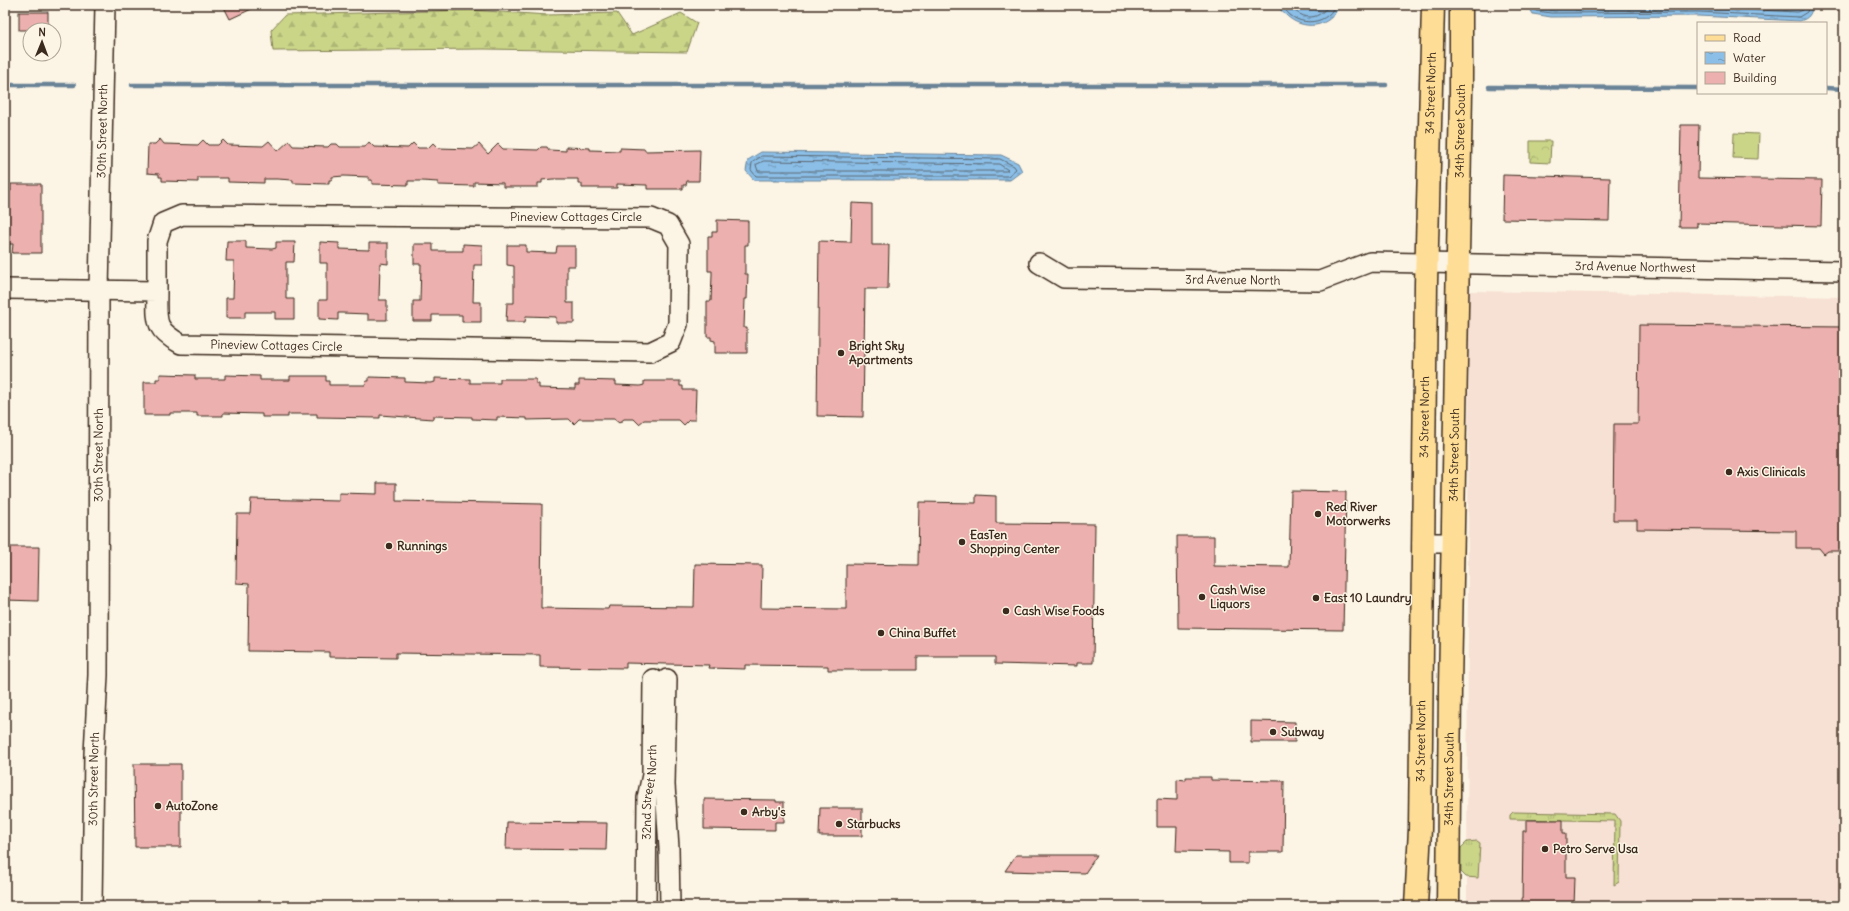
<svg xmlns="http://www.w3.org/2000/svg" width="1849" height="911" font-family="Delius,sans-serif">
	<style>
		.built { fill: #f7e0d4 }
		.grass { fill: url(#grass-tufts); stroke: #828053 }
		.forest { fill: url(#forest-firs); stroke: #828053 }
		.park { fill: url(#park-crowns); stroke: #828053 }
		.pitch { fill: #cad588; stroke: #828053 }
		.water { fill: url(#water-ripples); stroke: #6b8397 }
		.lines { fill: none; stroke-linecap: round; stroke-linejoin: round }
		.shore { stroke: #5b666f; stroke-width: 1 }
		.stream { stroke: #6b8397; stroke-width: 4.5 }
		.building { fill: #ecb0ae; stroke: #3b2a1e }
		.minor-casing { stroke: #3b2a1e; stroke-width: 22 }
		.major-casing { stroke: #3b2a1e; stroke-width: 25 }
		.minor { stroke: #fcf5e5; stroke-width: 19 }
		.major { stroke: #fedd96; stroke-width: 22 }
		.poi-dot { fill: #3b2a1e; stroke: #fcf5e5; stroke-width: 1.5 }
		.labels { text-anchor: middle; stroke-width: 3; stroke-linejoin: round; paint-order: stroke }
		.street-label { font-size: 12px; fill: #3b2a1e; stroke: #fcf5e5 }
		.poi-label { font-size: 12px; font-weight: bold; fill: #3b2a1e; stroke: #fcf5e5; text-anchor: start }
	</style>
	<defs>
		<pattern id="grass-tufts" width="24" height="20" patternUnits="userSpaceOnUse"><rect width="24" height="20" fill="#cad588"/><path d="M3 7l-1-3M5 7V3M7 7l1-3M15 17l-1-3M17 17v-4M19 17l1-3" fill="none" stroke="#aeb775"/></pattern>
		<pattern id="forest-firs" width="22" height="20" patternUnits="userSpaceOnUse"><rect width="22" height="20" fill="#cad588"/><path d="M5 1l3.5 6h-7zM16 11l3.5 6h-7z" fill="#aeb775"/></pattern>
		<pattern id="park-crowns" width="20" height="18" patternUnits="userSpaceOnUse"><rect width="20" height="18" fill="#cad588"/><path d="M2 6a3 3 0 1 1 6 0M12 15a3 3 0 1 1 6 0" fill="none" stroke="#aeb775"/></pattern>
		<pattern id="water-ripples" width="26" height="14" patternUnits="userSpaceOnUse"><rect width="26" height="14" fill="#8bbfe8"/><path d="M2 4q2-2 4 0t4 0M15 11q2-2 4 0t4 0" fill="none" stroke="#739bbb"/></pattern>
	</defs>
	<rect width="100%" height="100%" fill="#fcf5e5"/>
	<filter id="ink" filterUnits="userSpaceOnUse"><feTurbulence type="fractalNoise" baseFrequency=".025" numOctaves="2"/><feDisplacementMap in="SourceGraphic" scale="8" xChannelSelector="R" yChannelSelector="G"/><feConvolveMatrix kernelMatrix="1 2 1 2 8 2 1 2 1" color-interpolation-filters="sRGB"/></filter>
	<g filter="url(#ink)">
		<polygon class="built" points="1469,291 1844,297 1844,906 1467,906"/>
		<g class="grass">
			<polygon points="1513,812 1615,814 1620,821 1619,882 1614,885 1615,821 1510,819 1510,815"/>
			<polygon points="1467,842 1477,841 1480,843 1478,878 1466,877 1461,872 1461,848"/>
		</g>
		<polygon class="forest" points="470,10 548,15 617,13 632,35 681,13 697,23 687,52 484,49 273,51 271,30 285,15"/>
		<polygon class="park" points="1530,141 1551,141 1550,163 1530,162"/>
		<polygon class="pitch" points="1734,133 1759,134 1758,159 1733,158"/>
		<g class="water">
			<path d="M1279,5H1339C1331,29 1302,31 1286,15C1282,12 1280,10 1279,5Z"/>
			<path d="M1528,5H1813C1811,15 1809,18 1800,21L1698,16L1551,17L1533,14Z"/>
			<polygon points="761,152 1001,155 1018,163 1022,171 1010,180 754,180 746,171 748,160"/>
		</g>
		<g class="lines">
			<g class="shore">
				<path d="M1283,5C1291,27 1327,28 1335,5"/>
				<path d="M1288,5C1302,19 1316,23 1329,5"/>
				<polyline points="1532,5 1536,11 1551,13 1698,12 1799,17 1807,12 1809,5"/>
				<polyline points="1538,5 1552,8 1698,7 1798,12 1803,10 1804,5"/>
				<polygon points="762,156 1000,159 1014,166 1016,169 1008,176 756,176 751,170 752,163"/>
				<polygon points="764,161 999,164 1008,170 1006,171 758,171 756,165"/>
			</g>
			<g class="stream">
				<polyline points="5,85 74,85"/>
				<polyline points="132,85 1386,85"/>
				<polyline points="1489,87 1698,88"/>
				<polyline points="1826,88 1844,89"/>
			</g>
		</g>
		<g class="building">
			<polygon points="223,5 260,5 230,19"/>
			<rect x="19" y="12" width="29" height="18"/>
			<polygon points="1681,125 1699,125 1698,178 1822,180 1821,226 1697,223 1697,227 1679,227"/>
			<polygon points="160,139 164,144 198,145 203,140 208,145 218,145 223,140 228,145 263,146 269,141 278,151 289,141 293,146 328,147 331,144 337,144 340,147 365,147 369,142 374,147 408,148 413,143 418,148 428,148 433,143 438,148 473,149 479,144 488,154 498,144 503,149 538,150 541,147 547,147 549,150 566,151 566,147 590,148 590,150 620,151 620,148 645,149 645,151 700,150 699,181 687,181 686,185 683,185 683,189 647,189 647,185 617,184 617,188 582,188 582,184 578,184 578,179 553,179 542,180 542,183 538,183 538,187 503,187 503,183 474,182 474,186 438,185 438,182 422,181 408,181 408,185 372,184 372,180 369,180 369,177 344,176 332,177 332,180 329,180 329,184 293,183 293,180 277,179 264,179 264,183 228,182 228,178 198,178 198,182 162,181 162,177 159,177 159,174 147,173 148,144 155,144"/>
			<polygon points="1503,175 1610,178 1609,221 1502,219"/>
			<polygon points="11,184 41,184 41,253 12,253 13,244 5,244 5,191 11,191"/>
			<polygon points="852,203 872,204 872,245 889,245 888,289 865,289 863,417 817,416 819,241 851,242"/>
			<polygon points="717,220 748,221 748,245 745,245 745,274 748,274 747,299 745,299 744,328 747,328 747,353 715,353 715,341 711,340 711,337 707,337 707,301 711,301 712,275 712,271 708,271 708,236 712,236 712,232 717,232"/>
			<polygon points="227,241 246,241 246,248 272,249 276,248 276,242 295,242 294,262 286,262 286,299 294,299 294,319 275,319 275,312 245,312 245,318 226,318 226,298 233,298 234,261 226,261"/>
			<polygon points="320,242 339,243 339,249 369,250 369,243 388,243 388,264 380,263 379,300 387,300 387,320 368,320 368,314 342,313 338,313 338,320 319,319 319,300 327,300 327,263 320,263"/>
			<polygon points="414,244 433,244 433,251 463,251 463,244 482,245 482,265 474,265 473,302 481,302 481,322 462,322 462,315 432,315 432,321 413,321 413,301 420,301 421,264 414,264"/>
			<polygon points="507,245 526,245 526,252 552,253 556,253 557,246 575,246 575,266 567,266 567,303 574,303 574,323 556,323 556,317 526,316 525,322 506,322 507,303 514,303 514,266 507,265"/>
			<polygon points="1639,325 1844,327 1844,551 1828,551 1824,554 1819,548 1796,548 1796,531 1637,529 1637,520 1613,520 1614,424 1638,424"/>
			<polygon points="160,374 195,375 195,379 225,379 225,375 260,376 260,380 290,380 290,376 326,376 326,381 329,381 329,385 365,385 366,381 369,381 369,377 405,378 405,382 430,383 435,382 435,378 470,379 470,383 500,383 500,379 536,379 536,384 539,384 539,388 575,389 575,385 579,385 579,380 616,381 616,385 640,386 644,385 644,381 680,381 680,386 683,386 683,390 696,390 695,420 689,420 684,425 679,420 644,420 639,424 634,419 624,419 619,423 614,419 579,419 574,424 569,419 527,420 527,418 497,417 497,420 472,419 472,417 433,416 433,419 380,415 380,418 317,417 317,414 288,414 288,417 262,417 262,414 223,413 223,416 197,416 197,413 170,413 170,415 144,415 144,382 156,382 156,379 160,379"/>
			<polygon points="377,483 396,483 396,501 542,504 541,608 608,609 609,606 694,607 695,564 762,565 761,608 846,609 846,564 918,565 919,502 976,503 976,495 996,496 996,523 1095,524 1093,663 1077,663 1077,666 995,664 995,657 917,657 917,670 828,670 828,666 745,665 745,669 708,668 709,665 626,663 626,668 540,667 540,655 396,653 396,658 329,657 329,652 248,651 249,584 236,583 237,514 250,514 251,499 339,501 339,493 377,494"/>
			<polygon points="1291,491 1346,492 1343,630 1178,628 1177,536 1214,536 1214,566 1289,567"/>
			<polygon points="5,547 39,547 38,601 5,600"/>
			<polygon points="1251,721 1295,722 1295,742 1251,742"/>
			<polygon points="134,764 181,764 181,847 135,847"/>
			<polygon points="1186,777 1211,777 1211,780 1284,781 1283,852 1248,852 1248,863 1229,863 1229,852 1176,851 1177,827 1157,827 1157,799 1177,800 1177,779 1186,780"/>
			<polygon points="704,799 776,800 776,802 784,802 784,822 775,822 775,830 704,829"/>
			<polygon points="820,808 862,808 862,836 819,836"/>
			<polygon points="1526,820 1563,820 1563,833 1566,833 1566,877 1575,877 1574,906 1522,906 1523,831 1526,831"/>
			<polygon points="507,822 607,823 606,850 506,849"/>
			<polygon points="1016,855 1097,855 1085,873 1005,871"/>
		</g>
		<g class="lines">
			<g class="minor-casing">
				<g id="minor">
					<path id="s1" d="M1039,263L1064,278L1320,281L1370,262L1844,271"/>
					<path id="s2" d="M5,289L157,291C157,320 153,329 181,344L650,352L671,342L678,324L679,244L668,225L651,218L182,215L163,223L157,241V291"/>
					<polyline points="1422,543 1452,543"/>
					<polyline points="667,679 665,785 669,848 670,906"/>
					<path id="s3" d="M92,906L94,754L98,675L99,291L105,5"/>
					<path id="s4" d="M646,906L647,798L652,775L653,679"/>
				</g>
			</g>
			<g class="major-casing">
				<g id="major">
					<path id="s5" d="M1416,906L1420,829L1426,284L1433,5"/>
					<path id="s6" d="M1448,906L1450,687L1461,93V5"/>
				</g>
			</g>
			<use href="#minor" class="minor"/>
			<use href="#major" class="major"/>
		</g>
	</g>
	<g class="poi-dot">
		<circle cx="841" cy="353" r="4"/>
		<circle cx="1729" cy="472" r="4"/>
		<circle cx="1318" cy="514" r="4"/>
		<circle cx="962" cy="542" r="4"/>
		<circle cx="389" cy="546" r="4"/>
		<circle cx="1202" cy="597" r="4"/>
		<circle cx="1316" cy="598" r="4"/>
		<circle cx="1006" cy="611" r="4"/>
		<circle cx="881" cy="633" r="4"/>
		<circle cx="1273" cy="732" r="4"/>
		<circle cx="158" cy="806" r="4"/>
		<circle cx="744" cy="812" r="4"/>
		<circle cx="839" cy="824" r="4"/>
		<circle cx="1545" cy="849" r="4"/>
	</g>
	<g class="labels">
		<g class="street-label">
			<text dy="4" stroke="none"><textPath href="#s5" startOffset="813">34 Street North</textPath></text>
			<text dy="4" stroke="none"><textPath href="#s3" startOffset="775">30th Street North</textPath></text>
			<text dy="4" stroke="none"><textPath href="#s6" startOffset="775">34th Street South</textPath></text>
			<text x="576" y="221">Pineview Cottages Circle</text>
			<text dy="4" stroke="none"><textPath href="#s1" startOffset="604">3rd Avenue Northwest</textPath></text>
			<text dy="4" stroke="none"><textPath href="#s1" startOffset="198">3rd Avenue North</textPath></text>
			<text dy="4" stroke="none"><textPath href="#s2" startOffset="311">Pineview Cottages Circle</textPath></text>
			<text dy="4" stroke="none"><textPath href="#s5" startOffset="489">34 Street North</textPath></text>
			<text dy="4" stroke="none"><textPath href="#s6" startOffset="451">34th Street South</textPath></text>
			<text dy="4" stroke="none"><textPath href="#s3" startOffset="451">30th Street North</textPath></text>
			<text dy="4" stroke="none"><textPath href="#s5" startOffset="165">34 Street North</textPath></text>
			<text dy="4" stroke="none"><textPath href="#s3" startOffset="127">30th Street North</textPath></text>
			<text dy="4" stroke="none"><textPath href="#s6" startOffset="127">34th Street South</textPath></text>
			<text dy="4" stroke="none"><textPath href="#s4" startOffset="114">32nd Street North</textPath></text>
		</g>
		<g class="poi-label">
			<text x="849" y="350">Bright Sky<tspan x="849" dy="14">Apartments</tspan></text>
			<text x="1737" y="476">Axis Clinicals</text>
			<text x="1326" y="511">Red River<tspan x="1326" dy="14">Motorwerks</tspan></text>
			<text x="970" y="539">EasTen<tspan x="970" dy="14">Shopping Center</tspan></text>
			<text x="397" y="550">Runnings</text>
			<text x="1210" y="594">Cash Wise<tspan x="1210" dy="14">Liquors</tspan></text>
			<text x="1324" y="602">East 10 Laundry</text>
			<text x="1014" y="615">Cash Wise Foods</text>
			<text x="889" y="637">China Buffet</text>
			<text x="1281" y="736">Subway</text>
			<text x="166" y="810">AutoZone</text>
			<text x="752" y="816">Arby's</text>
			<text x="847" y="828">Starbucks</text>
			<text x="1553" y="853">Petro Serve Usa</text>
		</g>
	</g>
	<rect width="1849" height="911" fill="none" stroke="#fcf5e5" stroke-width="20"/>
	<rect x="10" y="10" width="1829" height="891" fill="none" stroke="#3b2a1e" stroke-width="1.5" filter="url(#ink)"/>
	<rect x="1697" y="22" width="130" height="72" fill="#fcf5e5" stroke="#afa495"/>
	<rect x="1705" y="35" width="20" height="6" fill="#fedd96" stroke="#afa495"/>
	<text x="1733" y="42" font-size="12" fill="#3b2a1e">Road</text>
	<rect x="1705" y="52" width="20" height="12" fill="url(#water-ripples)" stroke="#afa495"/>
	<text x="1733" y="62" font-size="12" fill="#3b2a1e">Water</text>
	<rect x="1705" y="72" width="20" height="12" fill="#ecb0ae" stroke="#afa495"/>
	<text x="1733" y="82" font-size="12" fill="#3b2a1e">Building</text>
	<g transform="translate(42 42) rotate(1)"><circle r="19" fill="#fcf5e5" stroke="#afa495"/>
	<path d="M0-3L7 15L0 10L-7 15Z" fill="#3b2a1e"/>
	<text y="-6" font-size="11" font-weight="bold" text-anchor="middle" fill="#3b2a1e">N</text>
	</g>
</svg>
